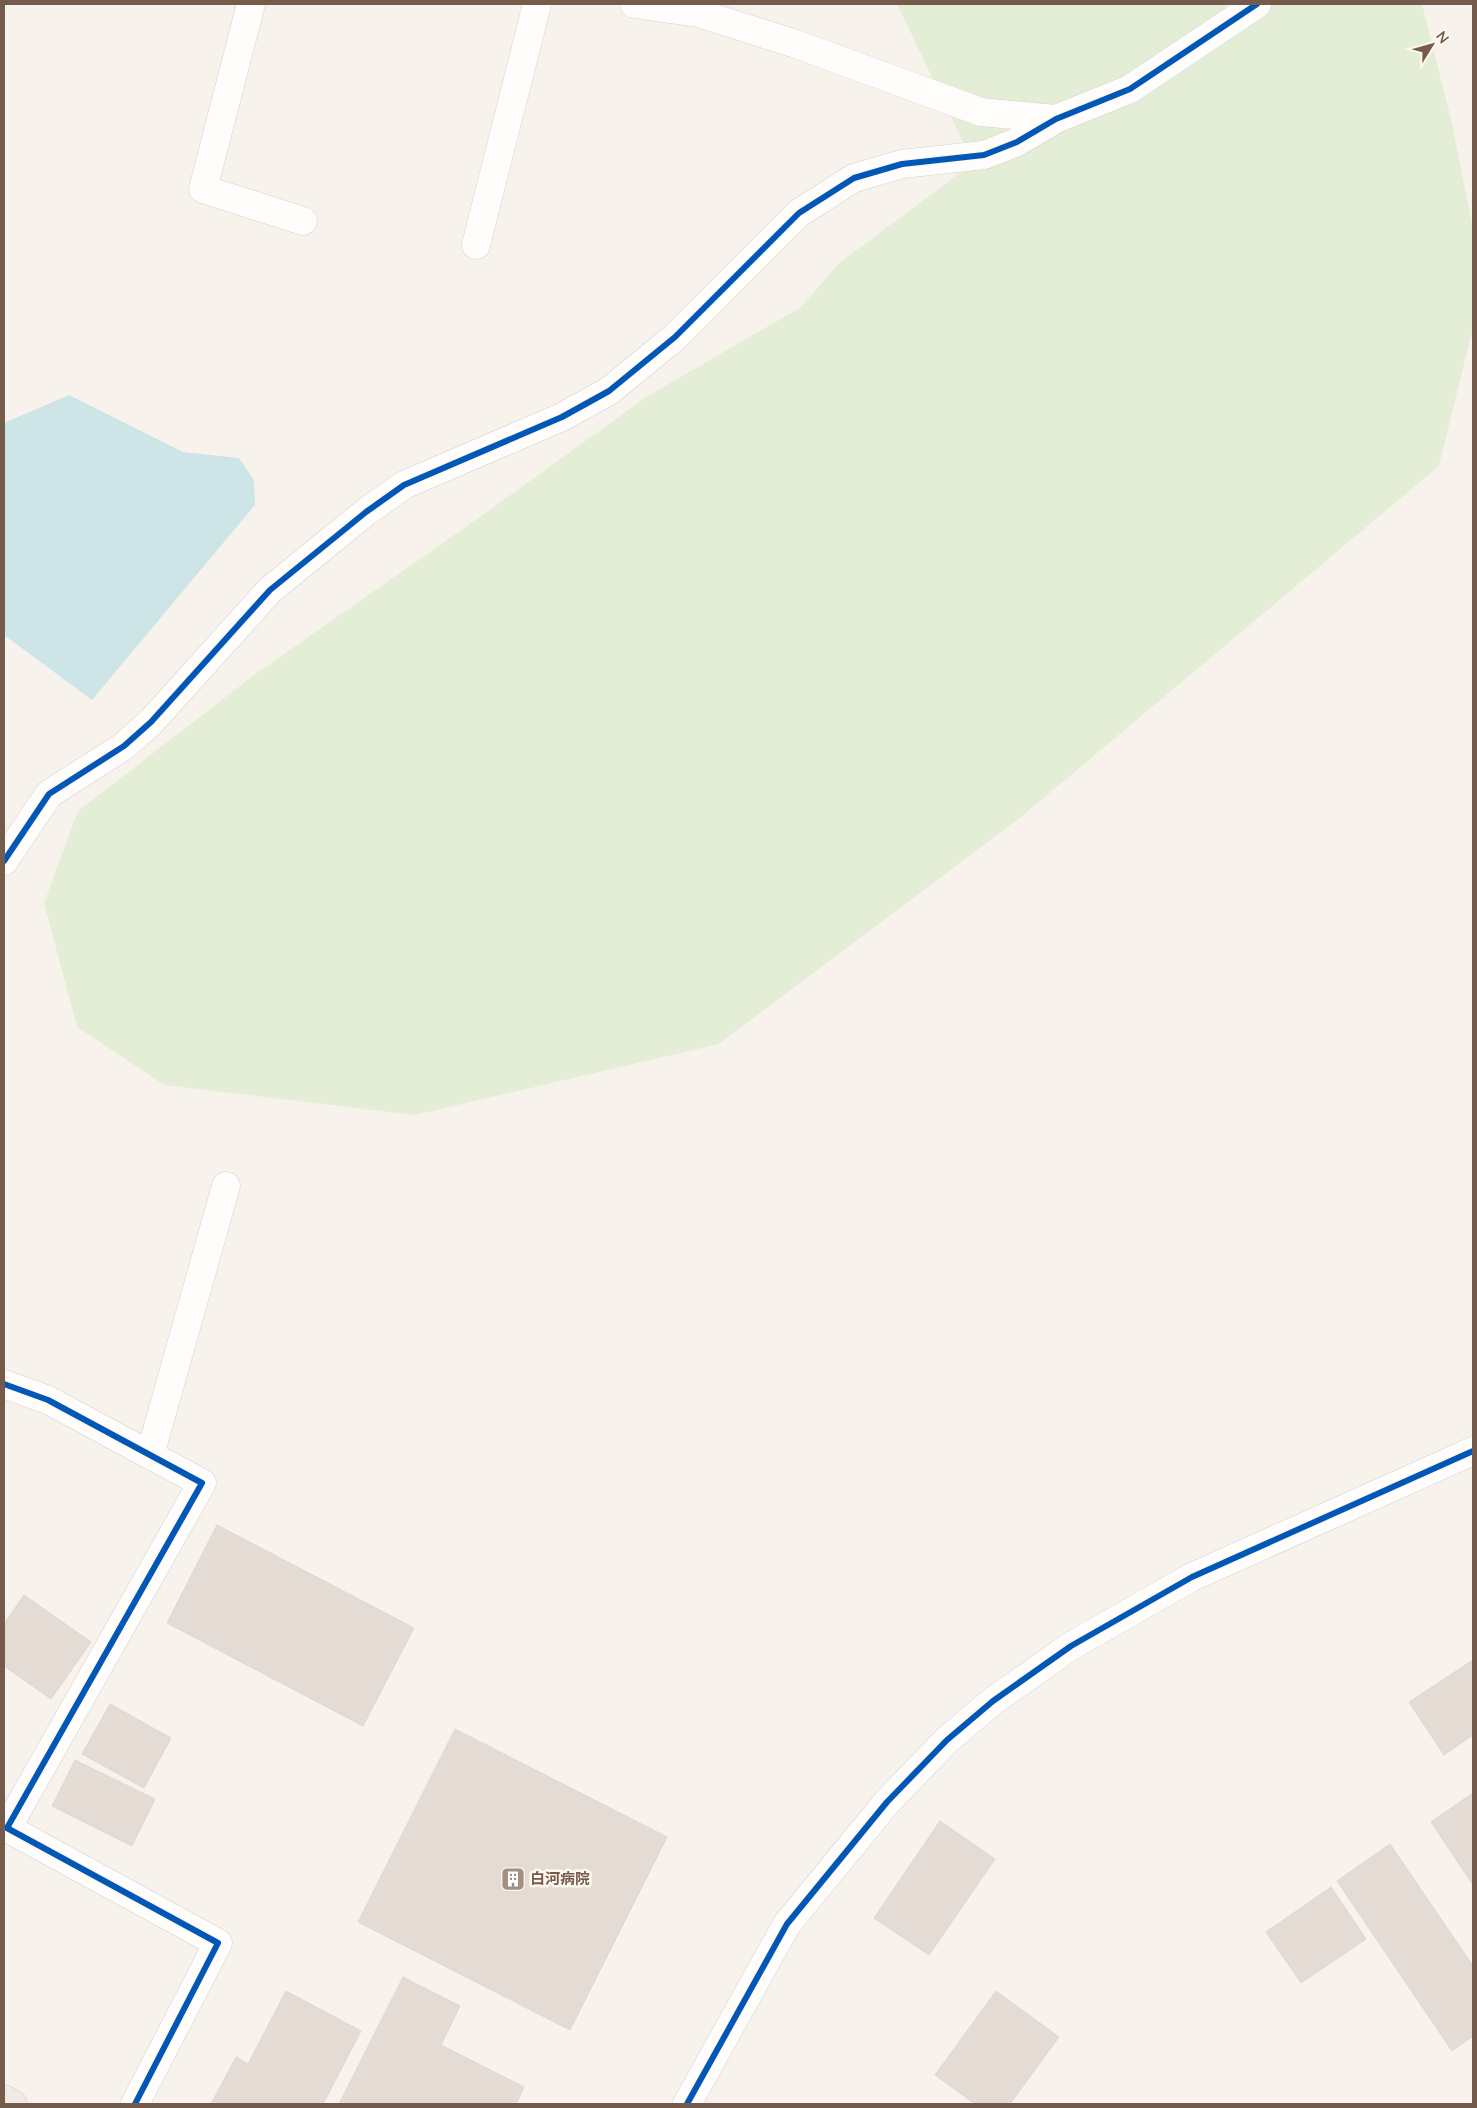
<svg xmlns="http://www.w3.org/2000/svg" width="1477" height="2108" font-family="Lato,'Noto Sans JP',sans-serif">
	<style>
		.green { fill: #e4eed7 }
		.water { fill: #cee5e7 }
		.building { fill: #e3dbd4; stroke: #e0d6ce }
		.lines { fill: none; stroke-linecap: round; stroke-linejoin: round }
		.minor-casing { stroke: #d7d0ca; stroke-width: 29 }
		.highway-casing { stroke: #d5cdc6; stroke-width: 29 }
		.minor { stroke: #fefdfc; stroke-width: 28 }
		.highway { stroke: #f1e9e5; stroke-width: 28 }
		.cycleway-casing { stroke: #fef8ee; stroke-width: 9 }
		.cycleway { stroke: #0057b8; stroke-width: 6 }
		.labels { text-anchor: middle; stroke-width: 5; stroke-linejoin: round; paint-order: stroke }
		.poi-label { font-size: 15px; font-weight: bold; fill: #755b4c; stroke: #fef8ee; text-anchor: start }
	</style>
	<rect width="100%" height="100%" fill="#f7f3ec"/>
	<polygon class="green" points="897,4 1225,4 1225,9 1234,4 1422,4 1452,123 1473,228 1473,328 1439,466 1021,817 719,1044 415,1115 164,1085 77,1027 44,903 78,811 254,675 480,517 646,397 801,307 839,263 973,163"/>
	<polygon class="water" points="69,395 183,452 239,458 254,480 255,505 92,700 4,635 4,423"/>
	<g class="building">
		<polygon points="217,1525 414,1628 363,1726 167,1623"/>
		<polygon points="24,1595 91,1642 51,1699 4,1666 4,1624"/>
		<polygon points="1473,1660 1473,1735 1444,1755 1409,1702"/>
		<polygon points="110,1704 171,1738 144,1788 82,1754"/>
		<polygon points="455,1729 667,1837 570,2030 358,1922"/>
		<polygon points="75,1760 155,1799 132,1846 52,1806"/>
		<polygon points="1473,1793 1473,1885 1431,1822"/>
		<polygon points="940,1821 995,1859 929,1955 874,1918"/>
		<polygon points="1390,1844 1473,1966 1473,2036 1452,2051 1337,1881"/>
		<polygon points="1331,1887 1366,1939 1301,1983 1266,1932"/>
		<polygon points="403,1977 460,2006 441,2045 524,2087 516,2104 339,2104"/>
		<polygon points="286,1991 361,2031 323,2104 211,2104 236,2057 248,2064"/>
		<polygon points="996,1991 1059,2037 1010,2104 975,2104 935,2075"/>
	</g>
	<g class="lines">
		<g class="minor-casing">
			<g id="minor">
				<polyline points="251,4 203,189 303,221"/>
				<polyline points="634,4 698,13 796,44 981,112 1056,119"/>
				<polyline points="476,245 537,4"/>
				<polyline points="4,861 49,794 124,746 151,722 270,590 366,512 404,485 562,417 609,391 675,337 799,213 854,178 902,164 984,155 1017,142 1056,119 1130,89 1257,4"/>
				<polyline points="4,1384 48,1400 202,1483 7,1828 218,1943 135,2104"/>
				<polyline points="150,1455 226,1186"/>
				<polyline points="687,2104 787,1924 887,1802 947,1740 993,1701 1071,1646 1192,1577 1473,1451"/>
			</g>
		</g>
		<g class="highway-casing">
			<polyline id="highway" points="4,2099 13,2104"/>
		</g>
		<use href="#minor" class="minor"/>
		<use href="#highway" class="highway"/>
		<g class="cycleway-casing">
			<g id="cycleway">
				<polyline points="4,861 49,794 124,746 151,722 270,590 366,512 404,485 562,417 609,391 675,337 799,213 854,178 902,164 984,155 1017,142 1056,119 1130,89 1257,4"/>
				<polyline points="4,1384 48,1400 202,1483 7,1828 218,1943 135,2104"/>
				<polyline points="687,2104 787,1924 887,1802 947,1740 993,1701 1071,1646 1192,1577 1473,1451"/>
			</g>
		</g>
		<use href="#cycleway" class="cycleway"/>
	</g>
	<defs>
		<g id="building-square" transform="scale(1.25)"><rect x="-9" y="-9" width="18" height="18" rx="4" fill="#a29084" stroke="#fef8ee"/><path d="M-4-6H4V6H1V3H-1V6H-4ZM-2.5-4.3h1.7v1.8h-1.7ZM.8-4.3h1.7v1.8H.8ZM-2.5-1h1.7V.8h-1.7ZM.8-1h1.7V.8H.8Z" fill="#fff"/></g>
	</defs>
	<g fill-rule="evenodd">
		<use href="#building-square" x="513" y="1879"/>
	</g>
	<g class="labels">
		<g class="poi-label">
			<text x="530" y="1884">白河病院</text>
		</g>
	</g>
	<rect width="1477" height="2108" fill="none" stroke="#755b4c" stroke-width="10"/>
	<g transform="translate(1432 45) rotate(53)" stroke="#fef8ee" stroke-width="4" paint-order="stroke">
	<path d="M0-4L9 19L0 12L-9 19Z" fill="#755b4c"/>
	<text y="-8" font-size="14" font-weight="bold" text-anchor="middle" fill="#755b4c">N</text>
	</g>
</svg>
